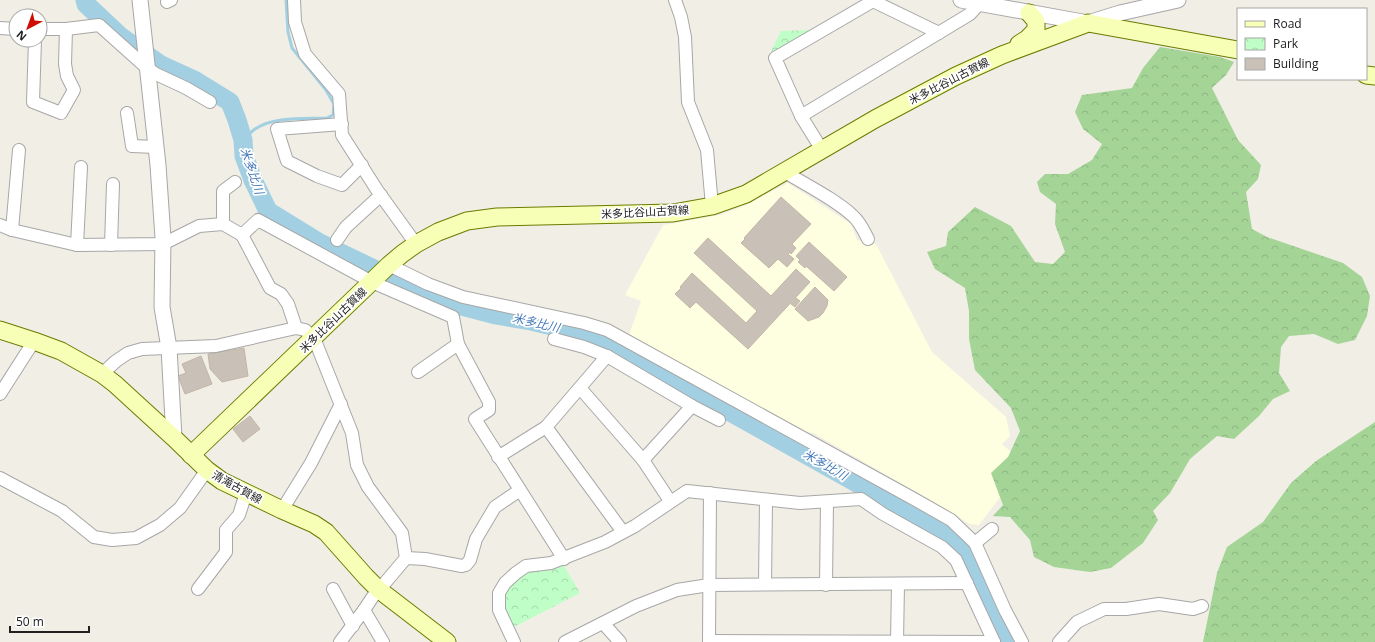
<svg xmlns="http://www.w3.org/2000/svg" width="1375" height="642" font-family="'Open Sans','Noto Sans JP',sans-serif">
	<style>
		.education { fill: #fdffe0 }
		.forest { fill: url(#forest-crowns) }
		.park { fill: url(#park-crowns) }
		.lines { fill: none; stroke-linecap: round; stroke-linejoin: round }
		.stream { stroke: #a2d0e2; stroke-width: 3 }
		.river { stroke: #a2d0e2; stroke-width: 19 }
		.building { fill: #c9c1b8; stroke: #c4b5a6 }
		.minor-casing { stroke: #a7a7a7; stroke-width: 14 }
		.tertiary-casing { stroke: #a7a7a7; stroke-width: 17 }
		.secondary-casing { stroke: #697d00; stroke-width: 19 }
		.minor { stroke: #fff; stroke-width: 12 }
		.tertiary { stroke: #fff; stroke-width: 15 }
		.secondary { stroke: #f7ffb6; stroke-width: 17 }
		.labels { text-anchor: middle; stroke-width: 3.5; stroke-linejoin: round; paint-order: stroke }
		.street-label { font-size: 11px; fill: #202020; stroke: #fff }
		.water-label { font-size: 12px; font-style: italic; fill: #4377b8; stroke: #fff }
	</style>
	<defs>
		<pattern id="forest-crowns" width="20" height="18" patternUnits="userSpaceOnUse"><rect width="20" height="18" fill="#a5d497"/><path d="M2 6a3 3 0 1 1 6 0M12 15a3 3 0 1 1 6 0" fill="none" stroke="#8eb682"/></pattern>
		<pattern id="park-crowns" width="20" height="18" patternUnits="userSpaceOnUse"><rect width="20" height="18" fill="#c0fec8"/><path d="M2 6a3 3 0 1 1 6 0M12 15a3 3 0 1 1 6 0" fill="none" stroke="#a5d9ac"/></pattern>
	</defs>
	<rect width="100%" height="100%" fill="#f1eee5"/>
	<polygon class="education" points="788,183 851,224 857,240 876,244 932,352 1006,417 1010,436 1002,444 1025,464 979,525 969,524 953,513 813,433 807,432 629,335 641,301 625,295 663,225 720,215 746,205"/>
	<g class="forest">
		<polygon points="1160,47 1220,57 1234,62 1226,75 1212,88 1238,140 1261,165 1258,179 1246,192 1252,229 1267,237 1343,263 1362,277 1370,296 1367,316 1355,340 1338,344 1314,334 1289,336 1281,347 1279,373 1290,391 1273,399 1259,416 1234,439 1217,436 1190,459 1170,493 1153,511 1158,520 1143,543 1111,568 1090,572 1054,567 1034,557 1030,540 1010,517 993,516 1003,505 991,473 1008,457 1020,431 1011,408 975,370 969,339 969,311 965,288 935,269 927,252 946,246 948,232 975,207 1011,226 1035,262 1053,264 1065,252 1055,224 1056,204 1040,192 1037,182 1045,174 1068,174 1092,160 1102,144 1083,129 1075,112 1082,95 1132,88 1143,68"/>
		<polygon points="1375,422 1375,642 1203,642 1217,573 1227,547 1263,522 1291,483 1316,461"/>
	</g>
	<g class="park">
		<polygon points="813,30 771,56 772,49 781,31"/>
		<polygon points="563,564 580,593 512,628 501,606 503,593 517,577 529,569"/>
	</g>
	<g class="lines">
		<path class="stream" d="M243,140C247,136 251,132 255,129C275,116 305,119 327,118L333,115L334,104L326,90L292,48L288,32L286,0"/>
		<polyline class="river" points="85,0 86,4 120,36 161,65 196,81 230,102 237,120 243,140 244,156 253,180 268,211 320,243 399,281 458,305 496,315 531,321 565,329 595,337 627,352 707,399 871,491 905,513 943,532 959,549 976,573 986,601 1008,642"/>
	</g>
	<g class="building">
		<polygon points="781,197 811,224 792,244 796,248 791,254 790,252 788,254 794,259 787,267 778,259 769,268 741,243 745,239 744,238"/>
		<polygon points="708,238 771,296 796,269 810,282 748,349 696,302 690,308 675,294 681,288 680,287 692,273 746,323 757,311 694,253"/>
		<polygon points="809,242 847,277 834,291 806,266 805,268 798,262 800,260 796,256"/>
		<polygon points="815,287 828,300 827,306 823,313 819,317 808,321 795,309"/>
		<polygon points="796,298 800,301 795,307 791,304"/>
		<polygon points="244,348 248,376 222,382 210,369 208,354"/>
		<polygon points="201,356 212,384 185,394 178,376 186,373 182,364"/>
		<polygon points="250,416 260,429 243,442 233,429"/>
	</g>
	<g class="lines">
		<g class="minor-casing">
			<g id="minor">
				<polyline points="294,0 295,22 305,54 339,94 342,135 377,190 416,244"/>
				<polyline points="675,0 681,17 685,37 688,102 707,150 712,206"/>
				<polyline points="167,2 171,0"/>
				<polyline points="0,28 16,29"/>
				<polyline points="40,29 66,29 99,25 147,68 156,74 186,88 210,102"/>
				<polyline points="35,40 33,102 61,113 74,90 67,76 65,64 66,29"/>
				<polyline points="127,113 132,146 156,147"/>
				<polyline points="801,116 970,14 979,4"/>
				<polyline points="342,124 277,129 287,161 317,176 342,185 362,165"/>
				<polyline points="822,150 801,116 775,58 873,1 939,33"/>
				<path d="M785,172C806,185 835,199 853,216C860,222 864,231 868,239"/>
				<polyline points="223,224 223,191 235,182"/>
				<polyline points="0,225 12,230 77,245 163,244 199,226 223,224 242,235 258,220 372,282 453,317 458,344 489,402 489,410 475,419 564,559"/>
				<polyline points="12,230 19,150"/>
				<polyline points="242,235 270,288 281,294 288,304 296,328"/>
				<polyline points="337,240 346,227 381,195"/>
				<polyline points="77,245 81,167"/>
				<polyline points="111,245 113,184"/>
				<polyline points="389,265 428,284 463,297 584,323 607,330 914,499 951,520 975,543 1005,610 1022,642"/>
				<polyline points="554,339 584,347 607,356 692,406 719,420"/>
				<polyline points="418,372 458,344"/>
				<polyline points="102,374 116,361 128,353 142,349 216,346 296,328 305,330 314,338 352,433 357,465 368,487 402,533 406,558 384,584 378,589 364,610 340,642"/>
				<polyline points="580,388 643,460 670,501"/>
				<polyline points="0,394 34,341"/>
				<polyline points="546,427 623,532"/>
				<polyline points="498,457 546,427 607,356"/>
				<polyline points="643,460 692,406"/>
				<polyline points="0,478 62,511 94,537 112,540 136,538 160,525 180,508 207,470"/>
				<polyline points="282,510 311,463 341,404"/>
				<polyline points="975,543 992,529"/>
				<polyline points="406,558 425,559 462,566 466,565 470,560 476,539 495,507 520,490"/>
				<polyline points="765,584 766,501"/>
				<polyline points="826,585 827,502"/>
				<polyline points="198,589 226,552 226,530 239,515 246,493"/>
				<polyline points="333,589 353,626"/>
				<polyline points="364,610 383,642"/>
				<polyline points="603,623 620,642"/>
				<polyline points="709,641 994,642"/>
				<polyline points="514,642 499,610 499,593 505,583 516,573 526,566 551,563 605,542 635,526 687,491 800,503 861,499 883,514 942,547 956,560 994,642"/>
				<polyline points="565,642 636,606 677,590 709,585 967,583"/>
				<polyline points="709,642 710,493"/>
				<polyline points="897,642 898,584"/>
				<polyline points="1059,642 1077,622 1104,609 1126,609 1159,604 1193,609 1202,606"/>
			</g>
		</g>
		<g class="tertiary-casing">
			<g id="tertiary">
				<polyline points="140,0 158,165 163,238 162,307 169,348 174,438"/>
				<polyline points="961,0 1088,23 1120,13 1178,0"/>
			</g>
		</g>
		<g class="secondary-casing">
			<g id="secondary">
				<polyline points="1019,44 1027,39 1036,30 1036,21 1029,13"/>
				<polyline points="1366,75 1375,76"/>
				<polyline points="0,330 34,341 61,351 102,374 115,384 174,438 207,470 222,481 282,510 314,524 326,532 366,577 378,589 447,642"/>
				<polyline points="191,455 389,265 402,254 416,244 438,232 467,221 497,217 673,213 712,206 746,194 875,119 956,76 1002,55 1088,23 1238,50"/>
			</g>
		</g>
		<use href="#minor" class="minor"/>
		<use href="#tertiary" class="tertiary"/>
		<use href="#secondary" class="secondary"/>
	</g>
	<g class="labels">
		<g class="street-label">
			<text transform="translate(949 81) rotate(-27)" y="4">米多比谷山古賀線</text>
			<text transform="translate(645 212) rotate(-3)" y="4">米多比谷山古賀線</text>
			<text transform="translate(333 320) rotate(-44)" y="4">米多比谷山古賀線</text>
			<text transform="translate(237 487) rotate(29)" y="4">清滝古賀線</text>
		</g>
		<g class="water-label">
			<text transform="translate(252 171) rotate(71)" y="4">米多比川</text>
			<text transform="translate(536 323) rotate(13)" y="4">米多比川</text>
			<text transform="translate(825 465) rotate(30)" y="4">米多比川</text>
		</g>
	</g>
	<rect x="1237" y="8" width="130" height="72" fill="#ffffff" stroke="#a6a6a6"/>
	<rect x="1245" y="21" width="20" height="6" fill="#f7ffb6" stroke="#a6a6a6"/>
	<text x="1273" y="28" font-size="12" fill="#202020">Road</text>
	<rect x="1245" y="38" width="20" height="12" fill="url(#park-crowns)" stroke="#a6a6a6"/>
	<text x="1273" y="48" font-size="12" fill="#202020">Park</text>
	<rect x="1245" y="58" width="20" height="12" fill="#c9c1b8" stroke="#a6a6a6"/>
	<text x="1273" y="68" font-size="12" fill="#202020">Building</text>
	<g transform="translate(28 28) rotate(221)"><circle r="19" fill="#ffffff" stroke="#a6a6a6"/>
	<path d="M0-3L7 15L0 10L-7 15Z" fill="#cf0c00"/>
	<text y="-6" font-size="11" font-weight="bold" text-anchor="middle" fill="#202020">N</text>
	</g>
	<path d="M10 626v6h79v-6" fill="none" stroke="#202020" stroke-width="2"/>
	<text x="16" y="626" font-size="12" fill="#202020" stroke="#ffffff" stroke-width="3" paint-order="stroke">50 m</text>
</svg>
